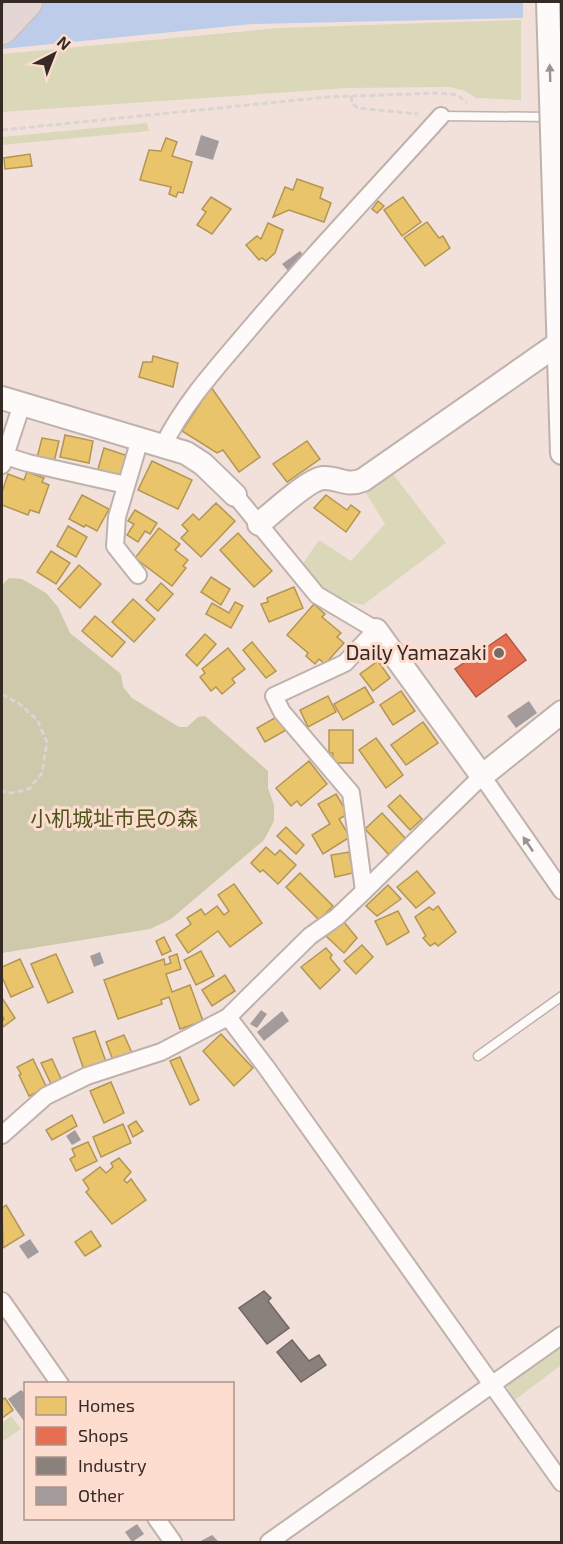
<svg xmlns="http://www.w3.org/2000/svg" width="563" height="1544" font-family="'Exo 2','Noto Sans JP',sans-serif">
	<style>
		.green { fill: #dbd8ba }
		.forest { fill: #cdc9aa }
		.water { fill: #bdcce9 }
		.pier { fill: #f2e1da }
		.homes { fill: #e9c46a; stroke: #b39655; stroke-width: 1.5 }
		.shops { fill: #e76f51; stroke: #b25a44; stroke-width: 1.5 }
		.industry { fill: #8a817c; stroke: #716762; stroke-width: 1.5 }
		.building { fill: #a49b9c }
		.lines { fill: none; stroke-linecap: round; stroke-linejoin: round }
		.lane-casing { stroke: #bfb2ac; stroke-width: 11 }
		.street-casing { stroke: #bfb2ac; stroke-width: 20 }
		.secondary-casing { stroke: #bfb2ac; stroke-width: 26 }
		.highway-casing { stroke: #cac2be; stroke-width: 33 }
		.path { stroke: #dad5d2; stroke-width: 3; stroke-dasharray: 6 3; stroke-linecap: butt }
		.lane { stroke: #fdfaf9; stroke-width: 8 }
		.street { stroke: #fdfaf9; stroke-width: 16 }
		.secondary { stroke: #fdfaf9; stroke-width: 22 }
		.highway { stroke: #e3d6d4; stroke-width: 30 }
		.secondary-bridge-casing { stroke: #bfb2ac; stroke-width: 26; stroke-linecap: butt }
		.secondary-bridge { stroke: #fdfaf9; stroke-width: 22 }
		.oneway { fill: #9a928f }
		.poi-dot { fill: #786a64; stroke: #fcddcf; stroke-width: 2 }
		.labels { text-anchor: middle; stroke-width: 6; stroke-linejoin: round; paint-order: stroke }
		.poi-label { font-size: 21px; fill: #362a25; stroke: #fcddcf; text-anchor: end }
		.park-label { font-size: 21px; fill: #4d5419; stroke: #fcddcf }
	</style>
	<rect width="100%" height="100%" fill="#f2e1da"/>
	<g class="green">
		<polygon points="521,20 521,100 476,98 465,91 450,87 348,88 2,112 2,54 279,28"/>
		<polygon points="147,123 149,131 2,145 2,137"/>
		<polygon points="393,474 446,543 363,605 338,599 314,580 302,565 319,540 351,561 385,524 366,493"/>
		<polygon points="561,1348 561,1365 515,1400 506,1386"/>
		<polygon points="11,1416 21,1429 2,1442 2,1423"/>
	</g>
	<polygon class="forest" points="9,578 22,579 46,593 58,607 70,633 121,674 123,687 132,698 179,727 187,727 198,717 205,716 268,771 268,788 274,805 274,821 264,840 171,919 150,929 2,953 2,585"/>
	<polygon class="water" points="2,2 561,2 562,17 252,24 2,49"/>
	<polygon class="pier" points="523,2 561,2 562,20 523,21"/>
	<g class="homes">
		<polygon points="166,138 177,142 172,156 192,162 183,193 178,192 176,197 169,194 171,187 140,180 149,150 161,151"/>
		<polygon points="30,154 32,166 5,169 4,158"/>
		<polygon points="297,179 323,188 320,198 331,203 324,222 289,210 273,217 285,187 293,190"/>
		<polygon points="211,197 231,209 212,234 197,225 206,212 202,209"/>
		<polygon points="403,197 421,222 402,236 384,210"/>
		<polygon points="378,201 384,206 377,213 372,209"/>
		<polygon points="427,222 439,238 443,236 450,248 425,266 404,238"/>
		<polygon points="268,223 283,230 275,253 266,261 262,258 259,260 246,245 257,236 261,239"/>
		<polygon points="153,356 178,363 173,387 139,377 143,362 152,362"/>
		<polygon points="211,387 260,457 239,472 223,450 217,453 182,431"/>
		<polygon points="65,435 93,441 89,463 60,457"/>
		<polygon points="42,438 59,441 54,462 37,458"/>
		<polygon points="307,441 320,459 287,482 273,464"/>
		<polygon points="104,448 128,456 122,477 98,469"/>
		<polygon points="152,461 192,480 178,509 138,490"/>
		<polygon points="27,472 44,478 42,482 49,485 39,513 30,510 28,515 2,505 2,492 8,474 24,480"/>
		<polygon points="82,495 109,509 97,531 86,525 84,527 69,519"/>
		<polygon points="326,495 347,510 351,505 360,512 346,532 314,508"/>
		<polygon points="216,503 235,521 201,557 181,538 188,531 182,525 193,514 199,520"/>
		<polygon points="135,510 157,523 150,534 145,531 138,542 127,535 134,524 128,521"/>
		<polygon points="68,526 87,537 76,557 57,546"/>
		<polygon points="159,528 180,544 175,550 188,560 183,566 186,568 172,586 135,558"/>
		<polygon points="238,533 272,571 254,587 220,550"/>
		<polygon points="51,551 70,563 56,584 37,572"/>
		<polygon points="79,565 101,584 80,608 58,589"/>
		<polygon points="211,577 230,589 221,605 201,592"/>
		<polygon points="161,583 173,594 158,611 146,600"/>
		<polygon points="294,587 303,608 269,622 261,604 268,602 267,598"/>
		<polygon points="133,599 155,619 134,642 112,622"/>
		<polygon points="235,602 243,606 231,628 206,614 212,603 229,613"/>
		<polygon points="314,604 325,614 322,617 341,633 337,637 344,643 325,664 319,659 315,664 306,656 308,653 287,635"/>
		<polygon points="95,616 125,642 112,657 82,631"/>
		<polygon points="205,634 216,644 197,666 186,655"/>
		<polygon points="252,642 276,671 266,678 243,650"/>
		<polygon points="228,648 245,669 232,679 235,683 222,694 216,687 211,691 200,677 205,673 202,669"/>
		<polygon points="378,661 390,678 373,691 360,674"/>
		<polygon points="365,687 374,702 343,720 334,704"/>
		<polygon points="401,691 415,711 393,725 380,705"/>
		<polygon points="328,696 336,712 308,727 300,710"/>
		<polygon points="280,715 288,729 265,742 257,728"/>
		<polygon points="423,722 438,743 406,765 391,745"/>
		<polygon points="329,730 353,730 353,763 332,763 333,753 329,753"/>
		<polygon points="376,738 403,775 386,788 359,750"/>
		<polygon points="309,761 327,784 301,806 297,801 291,806 276,788"/>
		<polygon points="336,794 348,814 339,819 350,837 323,854 312,835 330,824 318,804"/>
		<polygon points="400,795 422,819 410,830 388,806"/>
		<polygon points="382,813 406,839 389,855 365,829"/>
		<polygon points="286,827 304,845 296,854 277,836"/>
		<polygon points="266,847 275,855 280,850 296,865 278,884 263,870 260,872 251,863"/>
		<polygon points="349,852 353,873 335,877 331,855"/>
		<polygon points="417,871 435,893 416,908 397,887"/>
		<polygon points="300,873 333,906 319,920 286,887"/>
		<polygon points="234,884 262,923 230,947 218,931 188,953 176,935 191,924 187,918 201,909 205,915 217,906 224,915 229,911 218,895"/>
		<polygon points="388,885 401,899 377,916 366,906"/>
		<polygon points="438,906 456,932 438,946 435,943 430,946 423,938 426,936 415,917 429,907 433,910"/>
		<polygon points="398,911 409,932 387,945 375,921"/>
		<polygon points="344,922 357,938 344,953 326,936"/>
		<polygon points="164,937 171,951 162,955 156,941"/>
		<polygon points="362,945 373,957 356,974 344,961"/>
		<polygon points="326,948 332,955 330,958 340,970 320,989 301,967"/>
		<polygon points="201,951 214,976 196,985 184,960"/>
		<polygon points="56,954 73,992 48,1003 31,964"/>
		<polygon points="177,954 181,969 166,974 172,992 190,985 203,1021 180,1029 169,997 161,1000 162,1004 118,1019 104,980 164,959 165,965 171,963 169,957"/>
		<polygon points="20,959 33,987 11,997 2,977 2,967"/>
		<polygon points="225,975 235,991 212,1006 202,990"/>
		<polygon points="2,998 15,1018 3,1027 2,1021 4,1019 2,1015"/>
		<polygon points="95,1031 106,1062 84,1070 73,1038"/>
		<polygon points="221,1034 253,1068 234,1086 203,1051"/>
		<polygon points="124,1035 133,1055 114,1063 106,1042"/>
		<polygon points="180,1057 199,1100 190,1105 170,1061"/>
		<polygon points="33,1059 47,1088 29,1096 19,1075 21,1074 17,1067"/>
		<polygon points="52,1059 62,1081 52,1086 41,1063"/>
		<polygon points="111,1082 124,1113 104,1123 90,1091"/>
		<polygon points="72,1115 77,1126 52,1140 46,1130"/>
		<polygon points="136,1121 143,1131 133,1137 128,1126"/>
		<polygon points="123,1124 131,1143 101,1157 93,1137"/>
		<polygon points="88,1142 97,1161 76,1171 70,1159 75,1156 72,1149"/>
		<polygon points="119,1158 131,1172 124,1180 127,1183 131,1179 146,1200 112,1224 86,1192 89,1189 83,1180 100,1167 106,1173 113,1167 111,1163"/>
		<polygon points="6,1205 24,1235 3,1248 2,1208"/>
		<polygon points="91,1231 101,1246 85,1256 75,1242"/>
		<polygon points="5,1398 13,1410 2,1418 2,1400"/>
	</g>
	<polygon class="shops" points="506,634 526,660 476,697 455,669"/>
	<g class="industry">
		<polygon points="264,1291 271,1298 268,1301 289,1328 267,1344 239,1308"/>
		<polygon points="292,1340 309,1361 319,1355 326,1365 301,1382 277,1352"/>
	</g>
	<g class="building">
		<polygon points="201,135 219,141 213,160 195,155"/>
		<polygon points="300,251 304,256 289,272 282,264"/>
		<polygon points="529,701 537,713 516,728 507,716"/>
		<polygon points="100,952 104,963 94,967 90,956"/>
		<polygon points="261,1010 267,1014 257,1028 250,1024"/>
		<polygon points="282,1011 289,1021 264,1041 257,1032"/>
		<polygon points="75,1130 81,1140 72,1145 66,1136"/>
		<polygon points="30,1239 39,1252 28,1259 19,1246"/>
		<polygon points="21,1390 26,1394 26,1424 8,1399"/>
		<polygon points="137,1524 144,1534 132,1542 125,1532"/>
		<polygon points="212,1535 219,1542 199,1542"/>
	</g>
	<g class="lines">
		<g class="lane-casing">
			<g id="lane">
				<polyline points="441,116 549,117"/>
				<polyline points="478,1056 562,996"/>
			</g>
		</g>
		<g class="street-casing">
			<g id="street">
				<path d="M163,446C185,401 220,364 252,326C313,254 378,186 441,116"/>
				<polyline points="2,455 28,463 126,485"/>
				<polyline points="2,465 22,404"/>
				<polyline points="235,495 317,595 376,630 345,663 274,696 282,712 351,793 364,891"/>
				<polyline points="138,575 115,546 117,517 140,439"/>
				<polyline points="228,1017 266,1067 562,1483"/>
				<polyline points="2,1135 46,1096 87,1076 161,1052 228,1017 310,936 337,917 360,895 482,776 562,891"/>
				<polyline points="2,1301 60,1384"/>
				<polyline points="156,1518 173,1542"/>
				<polyline points="269,1542 562,1335"/>
			</g>
		</g>
		<g class="secondary-casing">
			<g id="secondary">
				<polyline points="552,132 562,453"/>
				<polyline points="2,398 186,453 203,464 235,495"/>
				<path d="M259,524C271,514 309,479 323,478C338,477 346,487 363,480L562,341"/>
				<polyline points="376,630 482,776 562,712"/>
			</g>
		</g>
		<g class="highway-casing">
			<polyline id="highway" points="2,29 27,2"/>
		</g>
		<g class="path">
			<polyline points="351,96 352,104 358,108 418,114"/>
			<polyline points="2,130 327,97 438,93 458,95 467,103"/>
			<polyline points="2,694 21,705 37,720 47,742 42,773 29,789 12,793 2,791"/>
		</g>
		<use href="#lane" class="lane"/>
		<use href="#street" class="street"/>
		<use href="#secondary" class="secondary"/>
		<use href="#highway" class="highway"/>
		<g class="secondary-bridge-casing">
			<polyline id="secondary-bridge" points="548,2 552,132"/>
		</g>
		<use href="#secondary-bridge" class="secondary-bridge"/>
	</g>
	<defs><path id="oneway-solid" d="M-6-.8H1V-3.2L6.5 0L1 3.2V.8H-6Z" transform="scale(1.5)"/></defs>
	<g class="oneway">
		<use href="#oneway-solid" transform="translate(550 73) rotate(-92)"/>
		<use href="#oneway-solid" transform="translate(528 844) rotate(-124)"/>
	</g>
	<circle class="poi-dot" cx="499" cy="653" r="6"/>
	<g class="labels">
		<g class="poi-label">
			<text x="487" y="660">Daily Yamazaki</text>
		</g>
		<g class="park-label">
			<text x="114" y="826">小机城址市民の森</text>
		</g>
	</g>
	<rect width="563" height="1544" fill="none" stroke="#362a25" stroke-width="6"/>
	<rect x="24" y="1382" width="210" height="138" fill="#fcddcf" stroke="#ad958b" stroke-width="1.5"/>
	<rect x="36" y="1397" width="30" height="18" fill="#e9c46a" stroke="#ad958b" stroke-width="1.5"/>
	<text x="78" y="1412" font-size="18" fill="#362a25">Homes</text>
	<rect x="36" y="1427" width="30" height="18" fill="#e76f51" stroke="#ad958b" stroke-width="1.5"/>
	<text x="78" y="1442" font-size="18" fill="#362a25">Shops</text>
	<rect x="36" y="1457" width="30" height="18" fill="#8a817c" stroke="#ad958b" stroke-width="1.5"/>
	<text x="78" y="1472" font-size="18" fill="#362a25">Industry</text>
	<rect x="36" y="1487" width="30" height="18" fill="#a49b9c" stroke="#ad958b" stroke-width="1.5"/>
	<text x="78" y="1502" font-size="18" fill="#362a25">Other</text>
	<g transform="translate(54 54) rotate(42)" stroke="#fcddcf" stroke-width="4.5" paint-order="stroke">
	<path d="M0-4.5L10 22L0 15L-10 22Z" fill="#362a25"/>
	<text y="-9" font-size="16" font-weight="bold" text-anchor="middle" fill="#362a25">N</text>
	</g>
</svg>
